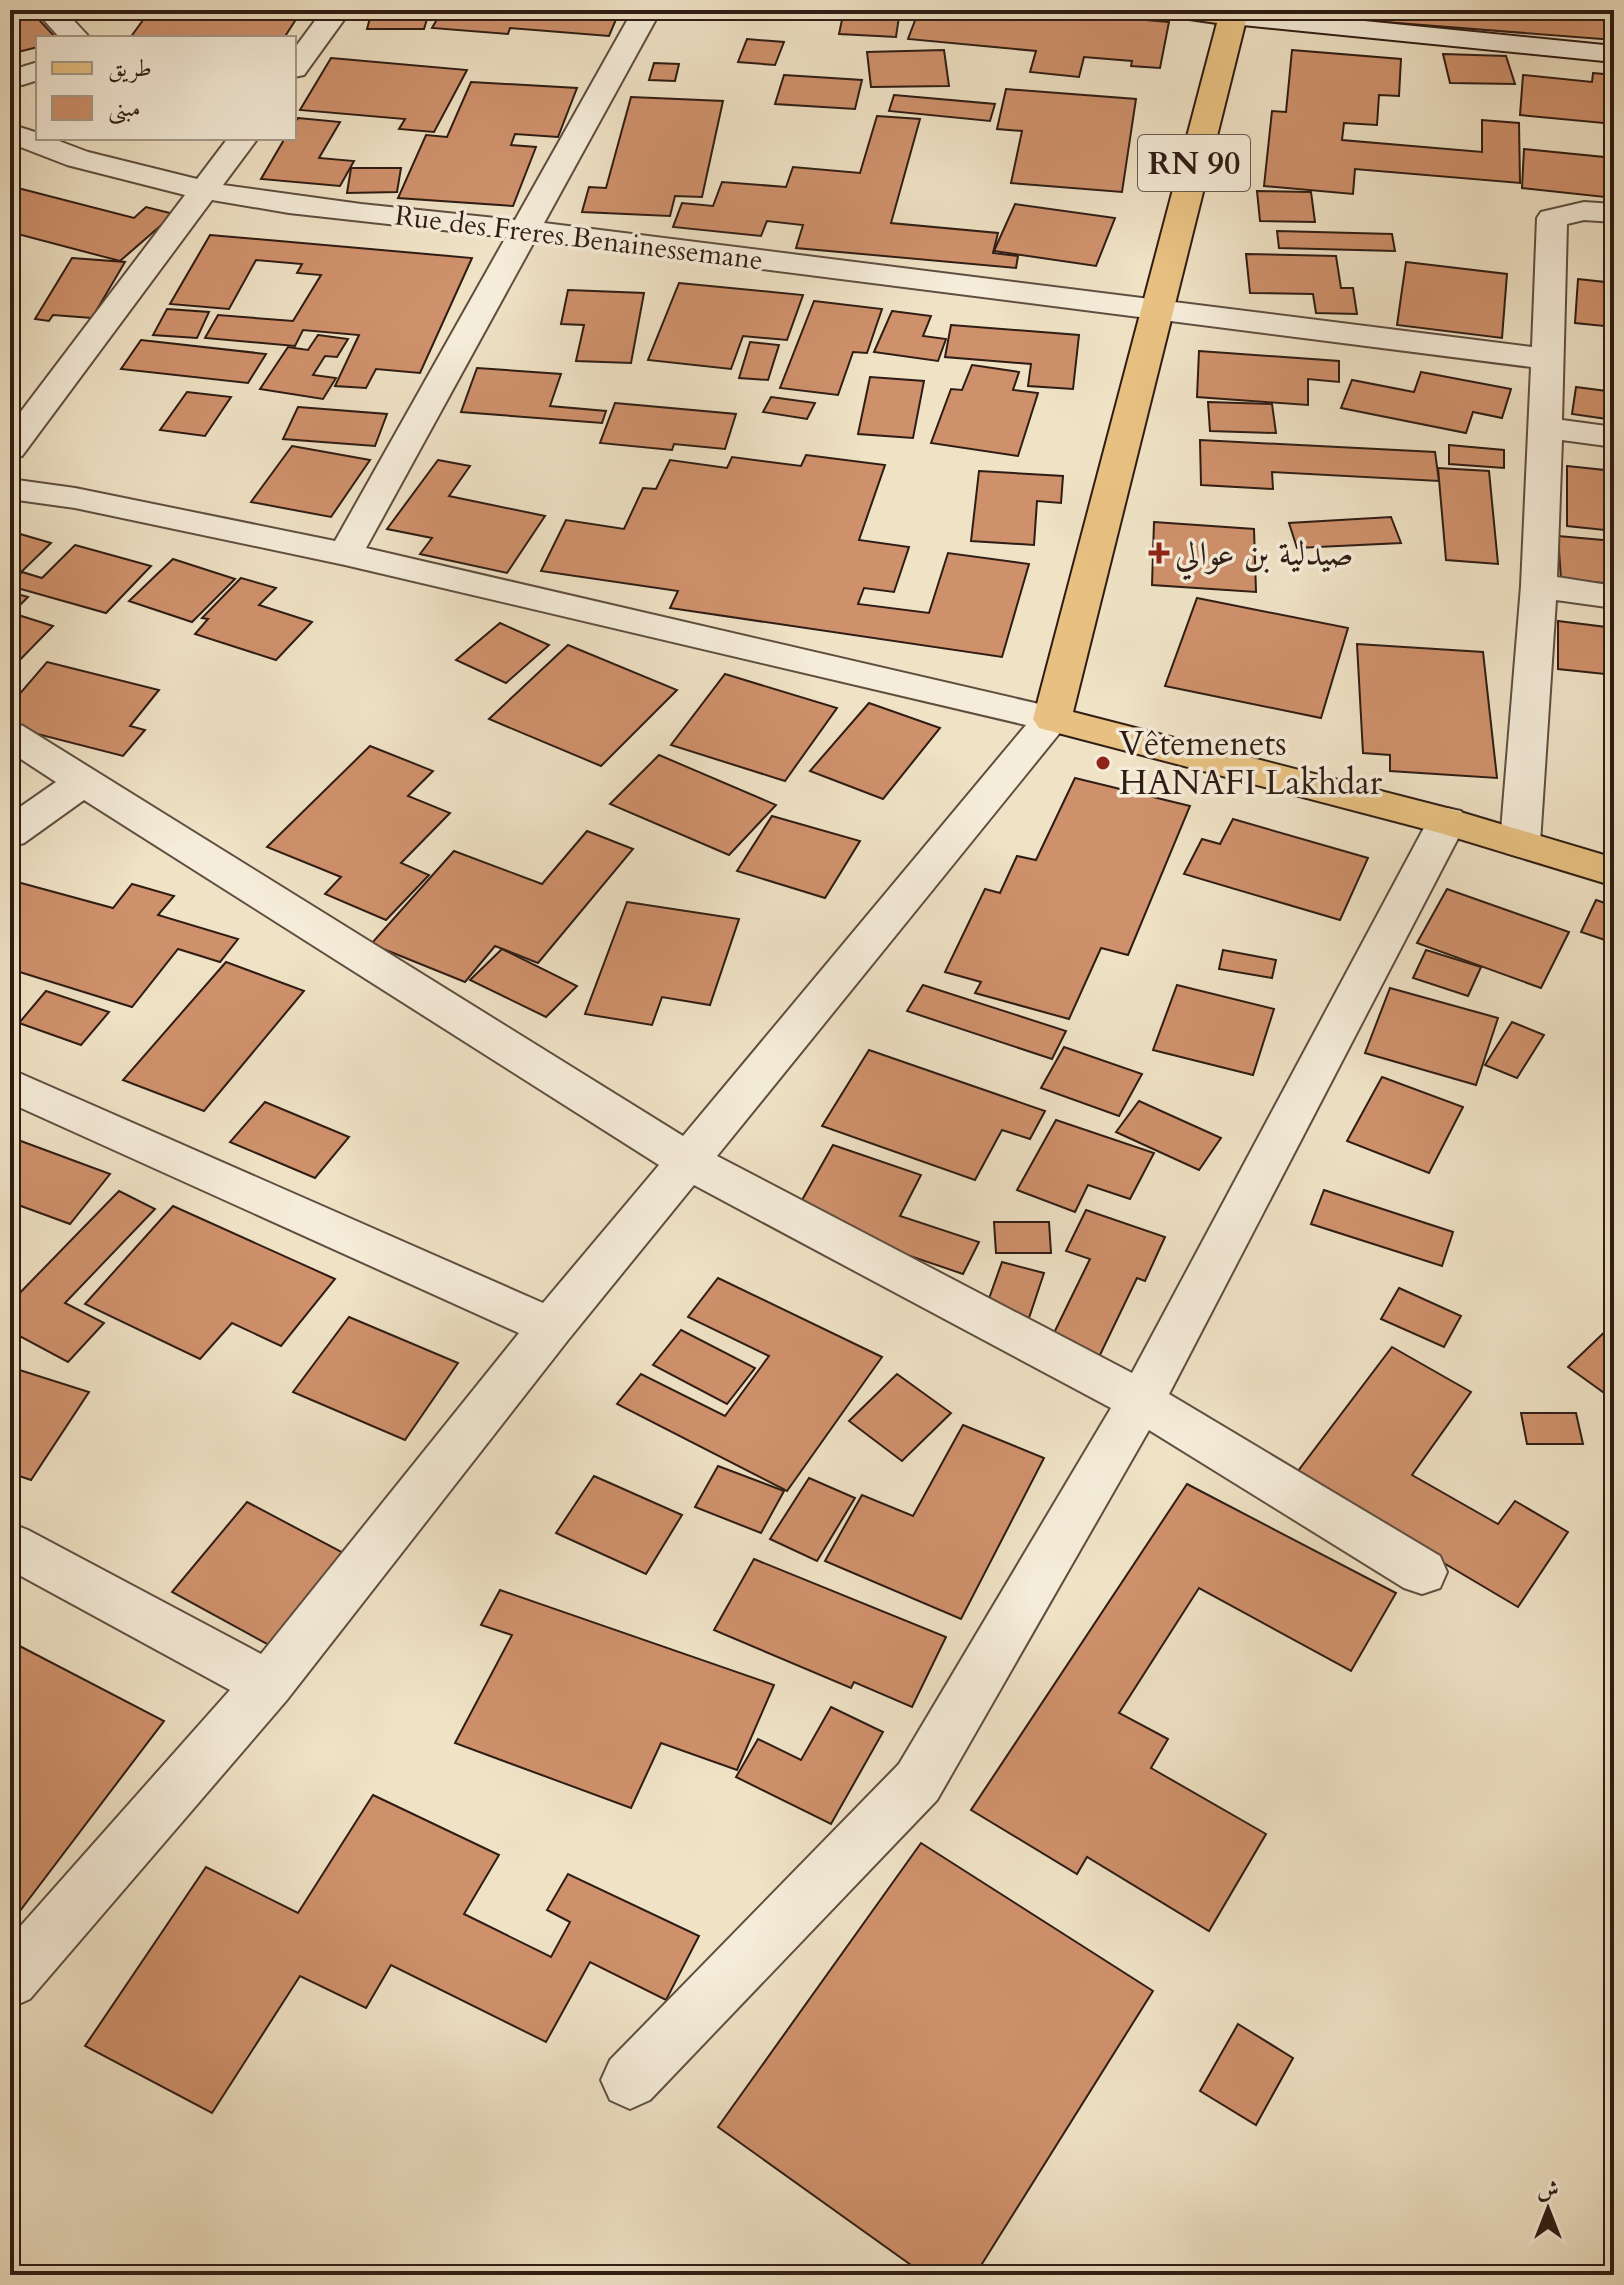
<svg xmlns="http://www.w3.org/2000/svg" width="1624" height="2285" font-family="Cardo,Amiri,serif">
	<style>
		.building { fill: #cf916c; stroke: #2f1c14; stroke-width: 2 }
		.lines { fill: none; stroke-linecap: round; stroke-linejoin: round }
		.minor-casing { stroke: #5f4e40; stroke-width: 4 }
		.secondary-casing { stroke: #2f1c14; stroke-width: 4 }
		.primary-casing { stroke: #2f1c14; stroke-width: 4 }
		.minor { fill: #f5ecd9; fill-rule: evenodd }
		.secondary { fill: #f5ecd9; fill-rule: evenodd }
		.primary { fill: #e8c182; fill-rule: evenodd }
		.poi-dot { fill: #8f2418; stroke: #f5ecd9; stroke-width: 3 }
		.labels { text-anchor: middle; stroke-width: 7; stroke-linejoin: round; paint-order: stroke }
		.far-street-label { font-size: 28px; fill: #2f1c14; stroke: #f5ecd9 }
		.shield { fill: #f5ecd9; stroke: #6a5a4f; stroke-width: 2 }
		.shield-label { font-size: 32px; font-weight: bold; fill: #2f1c14 }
		.poi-label { font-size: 34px; fill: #2f1c14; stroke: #f5ecd9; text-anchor: start }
	</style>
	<rect width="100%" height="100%" fill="#efe2c5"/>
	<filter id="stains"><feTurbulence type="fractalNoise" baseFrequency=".0025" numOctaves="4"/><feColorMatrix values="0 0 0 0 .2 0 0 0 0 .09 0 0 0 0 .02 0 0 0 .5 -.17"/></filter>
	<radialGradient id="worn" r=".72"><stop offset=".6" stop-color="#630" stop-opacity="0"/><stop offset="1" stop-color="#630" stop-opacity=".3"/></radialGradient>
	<g class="building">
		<polygon points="10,10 30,10 56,38 38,38 38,47 10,54"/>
		<polygon points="174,10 302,10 284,38 130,38 146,16 168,19"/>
		<polygon points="376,10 620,10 609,36 510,28 508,34 432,28 439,16"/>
		<polygon points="844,10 900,10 896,37 839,34"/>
		<polygon points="919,10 1049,19 1051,12 1169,22 1160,68 1131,66 1132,61 1084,57 1079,77 1030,72 1036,51 908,39"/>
		<polygon points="1358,10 1472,10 1614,21 1614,40 1358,20"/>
		<polygon points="370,18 427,19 424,29 367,29"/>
		<polygon points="747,39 784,42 775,65 738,62"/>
		<polygon points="944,50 949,86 871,87 867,52"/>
		<polygon points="1292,50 1401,59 1399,96 1379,95 1377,125 1344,123 1342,140 1482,152 1482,120 1519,123 1520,183 1355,169 1353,194 1264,186 1272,111 1286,112"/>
		<polygon points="1443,54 1506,56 1515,84 1450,83"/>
		<polygon points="331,58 467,70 434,132 399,129 405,119 300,110"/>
		<polygon points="654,63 679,64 675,81 649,80"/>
		<polygon points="1593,73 1614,75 1614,124 1520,115 1523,75 1592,82"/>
		<polygon points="784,75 862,80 855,109 775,104"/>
		<polygon points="471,82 577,88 558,137 515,134 511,145 536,147 513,206 398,198 426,135 447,137"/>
		<polygon points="1006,89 1136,99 1122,192 1011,183 1022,131 997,129"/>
		<polygon points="894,95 995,104 990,121 889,111"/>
		<polygon points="631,97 723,101 702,197 675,196 670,216 582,212 589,187 606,188"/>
		<polygon points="877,116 920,119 891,223 998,233 993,253 1018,256 1016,268 796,248 803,225 767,221 761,236 673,227 682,203 713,206 722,182 786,187 793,167 860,173"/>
		<polygon points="298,118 340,122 319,158 354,161 340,186 261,179 285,138 294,138 294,124"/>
		<polygon points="1524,149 1614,158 1614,198 1522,188"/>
		<polygon points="351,168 401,168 397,192 347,193"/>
		<polygon points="10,186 134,218 146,207 174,214 120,261 10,232"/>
		<polygon points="1257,191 1311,192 1315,222 1260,221"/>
		<polygon points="1015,204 1115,218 1096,266 994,251"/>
		<polygon points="1277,231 1392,234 1395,251 1279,248"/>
		<polygon points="1604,234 1614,234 1614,275 1608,275"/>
		<polygon points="210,235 472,258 420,373 376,369 366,388 335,386 359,335 303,330 295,346 205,338 218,315 293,321 321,275 297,273 302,264 256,260 229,309 170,304"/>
		<polygon points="1246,254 1336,256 1341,288 1353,288 1357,314 1316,313 1313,294 1250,293"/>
		<polygon points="72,258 125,262 92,318 53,315 49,321 35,319"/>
		<polygon points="1406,262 1507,274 1502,338 1397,325"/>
		<polygon points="1578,279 1614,283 1614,327 1575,323"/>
		<polygon points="679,283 803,295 787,340 743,336 731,369 648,360"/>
		<polygon points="568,290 644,293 631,363 576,361 584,325 561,324"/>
		<polygon points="814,301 882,309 867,353 853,352 838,395 780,388"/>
		<polygon points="167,309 209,312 197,338 153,335"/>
		<polygon points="892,311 931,316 923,336 946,339 938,361 874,352"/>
		<polygon points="951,325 1079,335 1073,389 1028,386 1031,364 945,357"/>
		<polygon points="318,335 348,339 337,357 325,356 313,375 336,378 323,399 260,389 288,347 308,350"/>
		<polygon points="1604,337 1614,337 1614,372"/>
		<polygon points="141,340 266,354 248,383 121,369"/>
		<polygon points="750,342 779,345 768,380 739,378"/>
		<polygon points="1199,351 1339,361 1339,382 1308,379 1308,405 1197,397"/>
		<polygon points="972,365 1019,372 1013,390 1038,393 1018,456 931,443 951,389 962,390"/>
		<polygon points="477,368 561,374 550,406 606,411 602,423 461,412"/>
		<polygon points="1421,372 1511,389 1502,418 1473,412 1466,433 1341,408 1352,380 1414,392"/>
		<polygon points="870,377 924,381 913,438 858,434"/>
		<polygon points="1576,387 1614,392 1614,420 1572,414"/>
		<polygon points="187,392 231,397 205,436 160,430"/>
		<polygon points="771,397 815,403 807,419 763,412"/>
		<polygon points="1208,402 1272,404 1276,433 1210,431"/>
		<polygon points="615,403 736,414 725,449 674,444 672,450 600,443"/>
		<polygon points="298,407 387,414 375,446 283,439"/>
		<polygon points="1200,440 1435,452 1439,481 1272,472 1273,489 1201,485"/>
		<polygon points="1449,445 1504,450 1504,468 1449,464"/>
		<polygon points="292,446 370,460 331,517 251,502"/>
		<polygon points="806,455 885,465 859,540 909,547 894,592 864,588 858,604 929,613 948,553 1029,564 1002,657 670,608 678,591 541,571 566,520 624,529 643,488 656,489 670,460 727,468 732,457 801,466"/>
		<polygon points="438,460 470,466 449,496 545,516 507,573 420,554 432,538 387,529"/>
		<polygon points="1567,466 1614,471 1614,531 1567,526"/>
		<polygon points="1438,468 1489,471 1498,564 1446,560"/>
		<polygon points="979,471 1063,476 1061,503 1037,501 1034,545 971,541"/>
		<polygon points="1391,517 1401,543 1297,548 1289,523"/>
		<polygon points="1154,522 1254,529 1256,592 1152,585"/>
		<polygon points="10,531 51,543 10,583"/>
		<polygon points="1558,536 1614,541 1614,584 1561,579"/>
		<polygon points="75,545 151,566 106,613 10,586 22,572 42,578"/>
		<polygon points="173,559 235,579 192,622 129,601"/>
		<polygon points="241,578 276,588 259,605 312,622 276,660 195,634 208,619 202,618"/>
		<polygon points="10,592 28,597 12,613 53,626 10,670"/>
		<polygon points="1197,598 1348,628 1321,718 1165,686"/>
		<polygon points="1558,621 1614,628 1614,675 1558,669"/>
		<polygon points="500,623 549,645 506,683 456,660"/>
		<polygon points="1357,644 1483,652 1497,778 1390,771 1390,755 1363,753"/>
		<polygon points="568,645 677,690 601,766 489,719"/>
		<polygon points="47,662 159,690 130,726 145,730 123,756 10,727 10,705"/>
		<polygon points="725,674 837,708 785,781 671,745"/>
		<polygon points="869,703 940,728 883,799 810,771"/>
		<polygon points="370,746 433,771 408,796 450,813 401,863 429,875 386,920 325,894 341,877 267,847"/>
		<polygon points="659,755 776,805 729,855 610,804"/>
		<polygon points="1075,778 1190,806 1128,955 1101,948 1069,1019 975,993 981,982 945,972 985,889 1000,893 1017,856 1036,860"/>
		<polygon points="772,816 860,841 825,898 737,871"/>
		<polygon points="1233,819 1368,858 1340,920 1184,874 1202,839 1220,844"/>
		<polygon points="587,831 633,849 538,963 495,946 465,982 371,944 454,851 542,884"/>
		<polygon points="10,880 113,908 132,884 174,896 158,915 238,939 220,962 178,949 132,1007 10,969"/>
		<polygon points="1447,889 1569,932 1541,988 1417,943"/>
		<polygon points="1596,900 1614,906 1614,943 1581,932"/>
		<polygon points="627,902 739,919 710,1005 662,997 652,1025 585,1014"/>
		<polygon points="502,949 577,986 546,1017 470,980"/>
		<polygon points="1223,950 1276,960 1272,978 1219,969"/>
		<polygon points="1426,950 1481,967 1468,996 1413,978"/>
		<polygon points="226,962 304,991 204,1111 123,1080"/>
		<polygon points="923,985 1066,1031 1052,1059 907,1011"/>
		<polygon points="1177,985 1274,1009 1253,1075 1153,1050"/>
		<polygon points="1390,988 1498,1018 1476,1085 1365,1053"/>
		<polygon points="46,991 109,1012 81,1045 19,1023"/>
		<polygon points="1512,1022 1544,1035 1517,1078 1485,1065"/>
		<polygon points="1064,1047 1142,1074 1119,1116 1041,1088"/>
		<polygon points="869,1050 1045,1111 1030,1139 1002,1130 975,1180 822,1126"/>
		<polygon points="1382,1077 1463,1107 1429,1173 1347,1141"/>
		<polygon points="1139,1101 1221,1138 1199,1170 1116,1132"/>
		<polygon points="265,1102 349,1137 315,1178 230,1142"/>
		<polygon points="1056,1120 1154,1153 1130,1199 1088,1185 1075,1212 1017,1190"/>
		<polygon points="10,1137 110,1174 70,1224 10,1202"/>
		<polygon points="833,1145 921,1175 900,1216 979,1242 963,1274 793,1216"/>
		<polygon points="1324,1190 1453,1232 1442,1266 1311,1224"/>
		<polygon points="119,1191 155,1209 65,1303 104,1323 68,1362 10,1331 10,1303"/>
		<polygon points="173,1206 335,1279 281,1346 232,1323 200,1359 85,1304"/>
		<polygon points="1086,1210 1165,1237 1145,1281 1137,1278 1099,1357 1051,1339 1090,1259 1066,1251"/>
		<polygon points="994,1222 1049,1222 1051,1253 996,1253"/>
		<polygon points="1002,1262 1044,1273 1029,1318 986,1307"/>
		<polygon points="718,1278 882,1357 787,1491 617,1404 641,1374 725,1416 769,1356 688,1317"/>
		<polygon points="1399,1288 1461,1316 1444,1347 1381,1319"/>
		<polygon points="349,1317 458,1363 405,1440 293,1392"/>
		<polygon points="1614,1323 1614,1400 1568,1367"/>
		<polygon points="681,1330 755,1368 727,1404 653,1365"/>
		<polygon points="1392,1347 1471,1392 1412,1475 1498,1524 1515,1501 1568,1532 1518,1607 1295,1475"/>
		<polygon points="10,1367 89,1392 31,1480 10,1473"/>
		<polygon points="897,1374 951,1413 902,1461 849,1421"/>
		<polygon points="1521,1413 1576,1413 1583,1444 1527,1444"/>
		<polygon points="963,1425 1044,1458 961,1619 825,1561 862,1495 913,1516"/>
		<polygon points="718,1466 784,1491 761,1533 695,1507"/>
		<polygon points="594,1476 682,1515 646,1574 556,1533"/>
		<polygon points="809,1478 855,1498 817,1561 770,1539"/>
		<polygon points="1187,1484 1396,1593 1351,1671 1199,1588 1119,1713 1168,1739 1151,1768 1266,1834 1209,1931 1087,1857 1077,1874 971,1810"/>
		<polygon points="247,1502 353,1558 280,1651 172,1592"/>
		<polygon points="754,1559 946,1637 912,1707 854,1682 851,1688 714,1630"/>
		<polygon points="500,1590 774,1685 737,1770 661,1743 631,1808 455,1743 512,1635 481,1625"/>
		<polygon points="10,1641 164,1721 10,1924"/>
		<polygon points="831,1707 883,1732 831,1824 736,1777 758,1739 801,1760"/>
		<polygon points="373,1795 499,1855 464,1914 551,1957 570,1922 547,1910 568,1874 699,1936 666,2000 590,1962 546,2042 391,1965 366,2008 300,1976 212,2113 85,2046 206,1867 298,1913"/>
		<polygon points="921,1843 1153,1991 975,2275 925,2275 718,2127"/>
		<polygon points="1238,2024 1293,2058 1256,2125 1200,2091"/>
	</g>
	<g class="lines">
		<g class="minor-casing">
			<g id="minor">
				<polygon points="35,10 64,10 90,38 60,38"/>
				<polygon points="323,10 351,10 304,75 294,77 294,49"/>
				<polygon points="633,10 661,10 544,223 1532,347 1537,218 1541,212 1584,202 1614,204 1614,222 1584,220 1567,224 1562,420 1614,427 1614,447 1562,440 1557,577 1614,586 1614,608 1556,600 1540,843 1534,853 1520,857 1506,853 1500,843 1521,586 1531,367 535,240 366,548 1052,707 1065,710 1071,719 717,1156 1132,1373 1433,811 1447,808 1461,811 1467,821 1169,1394 1440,1556 1447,1572 1440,1588 1422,1594 1404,1588 1149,1430 937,1800 650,2100 630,2109 610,2100 601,2080 610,2060 899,1764 1111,1408 694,1185 568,1340 286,1701 30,1999 10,2008 10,1938 230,1690 10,1570 10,1523 28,1530 261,1654 519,1333 10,1103 10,1069 543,1303 659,1165 84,800 24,843 10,847 10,814 56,782 10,752 10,722 23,726 683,1136 1026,725 345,565 75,508 10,499 10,479 75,488 335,541 506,237 289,213 212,200 22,456 10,459 10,426 185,195 67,165 10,143 10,124 38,133 38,138 51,138 88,152 197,179 228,138 258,138 223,185 361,204 515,220"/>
				<polygon points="38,62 38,80 22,85 12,82 12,70"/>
			</g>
		</g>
		<g class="secondary-casing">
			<polygon id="secondary" points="1192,10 1256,10 1614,46 1614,62 1233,24 1196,16"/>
		</g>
		<g class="primary-casing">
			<polygon id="primary" points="1164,10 1242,10 1247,16 1073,712 1447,808 1614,858 1614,886 1440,833 1039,728 1033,719 1217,23 1168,16"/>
		</g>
		<use href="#minor" class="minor"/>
		<use href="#secondary" class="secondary"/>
		<use href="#primary" class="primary"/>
	</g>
	<g class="poi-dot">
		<path d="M1155 541h8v8h8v8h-8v8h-8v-8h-8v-8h8z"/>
		<circle cx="1103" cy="763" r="8"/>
	</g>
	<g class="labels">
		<g class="far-street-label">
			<text transform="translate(579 237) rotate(7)" y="10">Rue des Freres Benainessemane</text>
		</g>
		<rect class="shield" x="1138" y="135" width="112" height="56" rx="6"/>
		<g class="shield-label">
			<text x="1194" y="174">RN 90</text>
		</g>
		<g class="poi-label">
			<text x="1175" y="565">صيدلية بن عوالي</text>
			<text x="1119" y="755">Vêtemenets<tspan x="1119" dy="39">HANAFI Lakhdar</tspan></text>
		</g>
	</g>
	<rect width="1624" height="2285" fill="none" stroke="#efe2c5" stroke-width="40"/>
	<rect x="12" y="12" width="1600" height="2261" fill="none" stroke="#2f1c14" stroke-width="4"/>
	<rect x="20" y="20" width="1584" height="2245" fill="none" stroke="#2f1c14" stroke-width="2"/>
	<rect x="36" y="36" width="260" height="104" fill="#f5ecd9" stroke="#a6998a" stroke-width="2"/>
	<rect x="52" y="62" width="40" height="12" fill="#e8c182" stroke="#a6998a" stroke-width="2"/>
	<text x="108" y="76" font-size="24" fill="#2f1c14">طريق</text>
	<rect x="52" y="96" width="40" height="24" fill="#cf916c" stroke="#a6998a" stroke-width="2"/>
	<text x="108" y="116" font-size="24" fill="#2f1c14">مبنى</text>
	<g transform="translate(1548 2209)" stroke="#f5ecd9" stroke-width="6" paint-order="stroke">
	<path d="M0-6L14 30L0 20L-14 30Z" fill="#2f1c14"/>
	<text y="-12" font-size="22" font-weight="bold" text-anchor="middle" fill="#2f1c14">ش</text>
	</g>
	<rect width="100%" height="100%" filter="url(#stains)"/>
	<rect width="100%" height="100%" fill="url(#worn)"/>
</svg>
